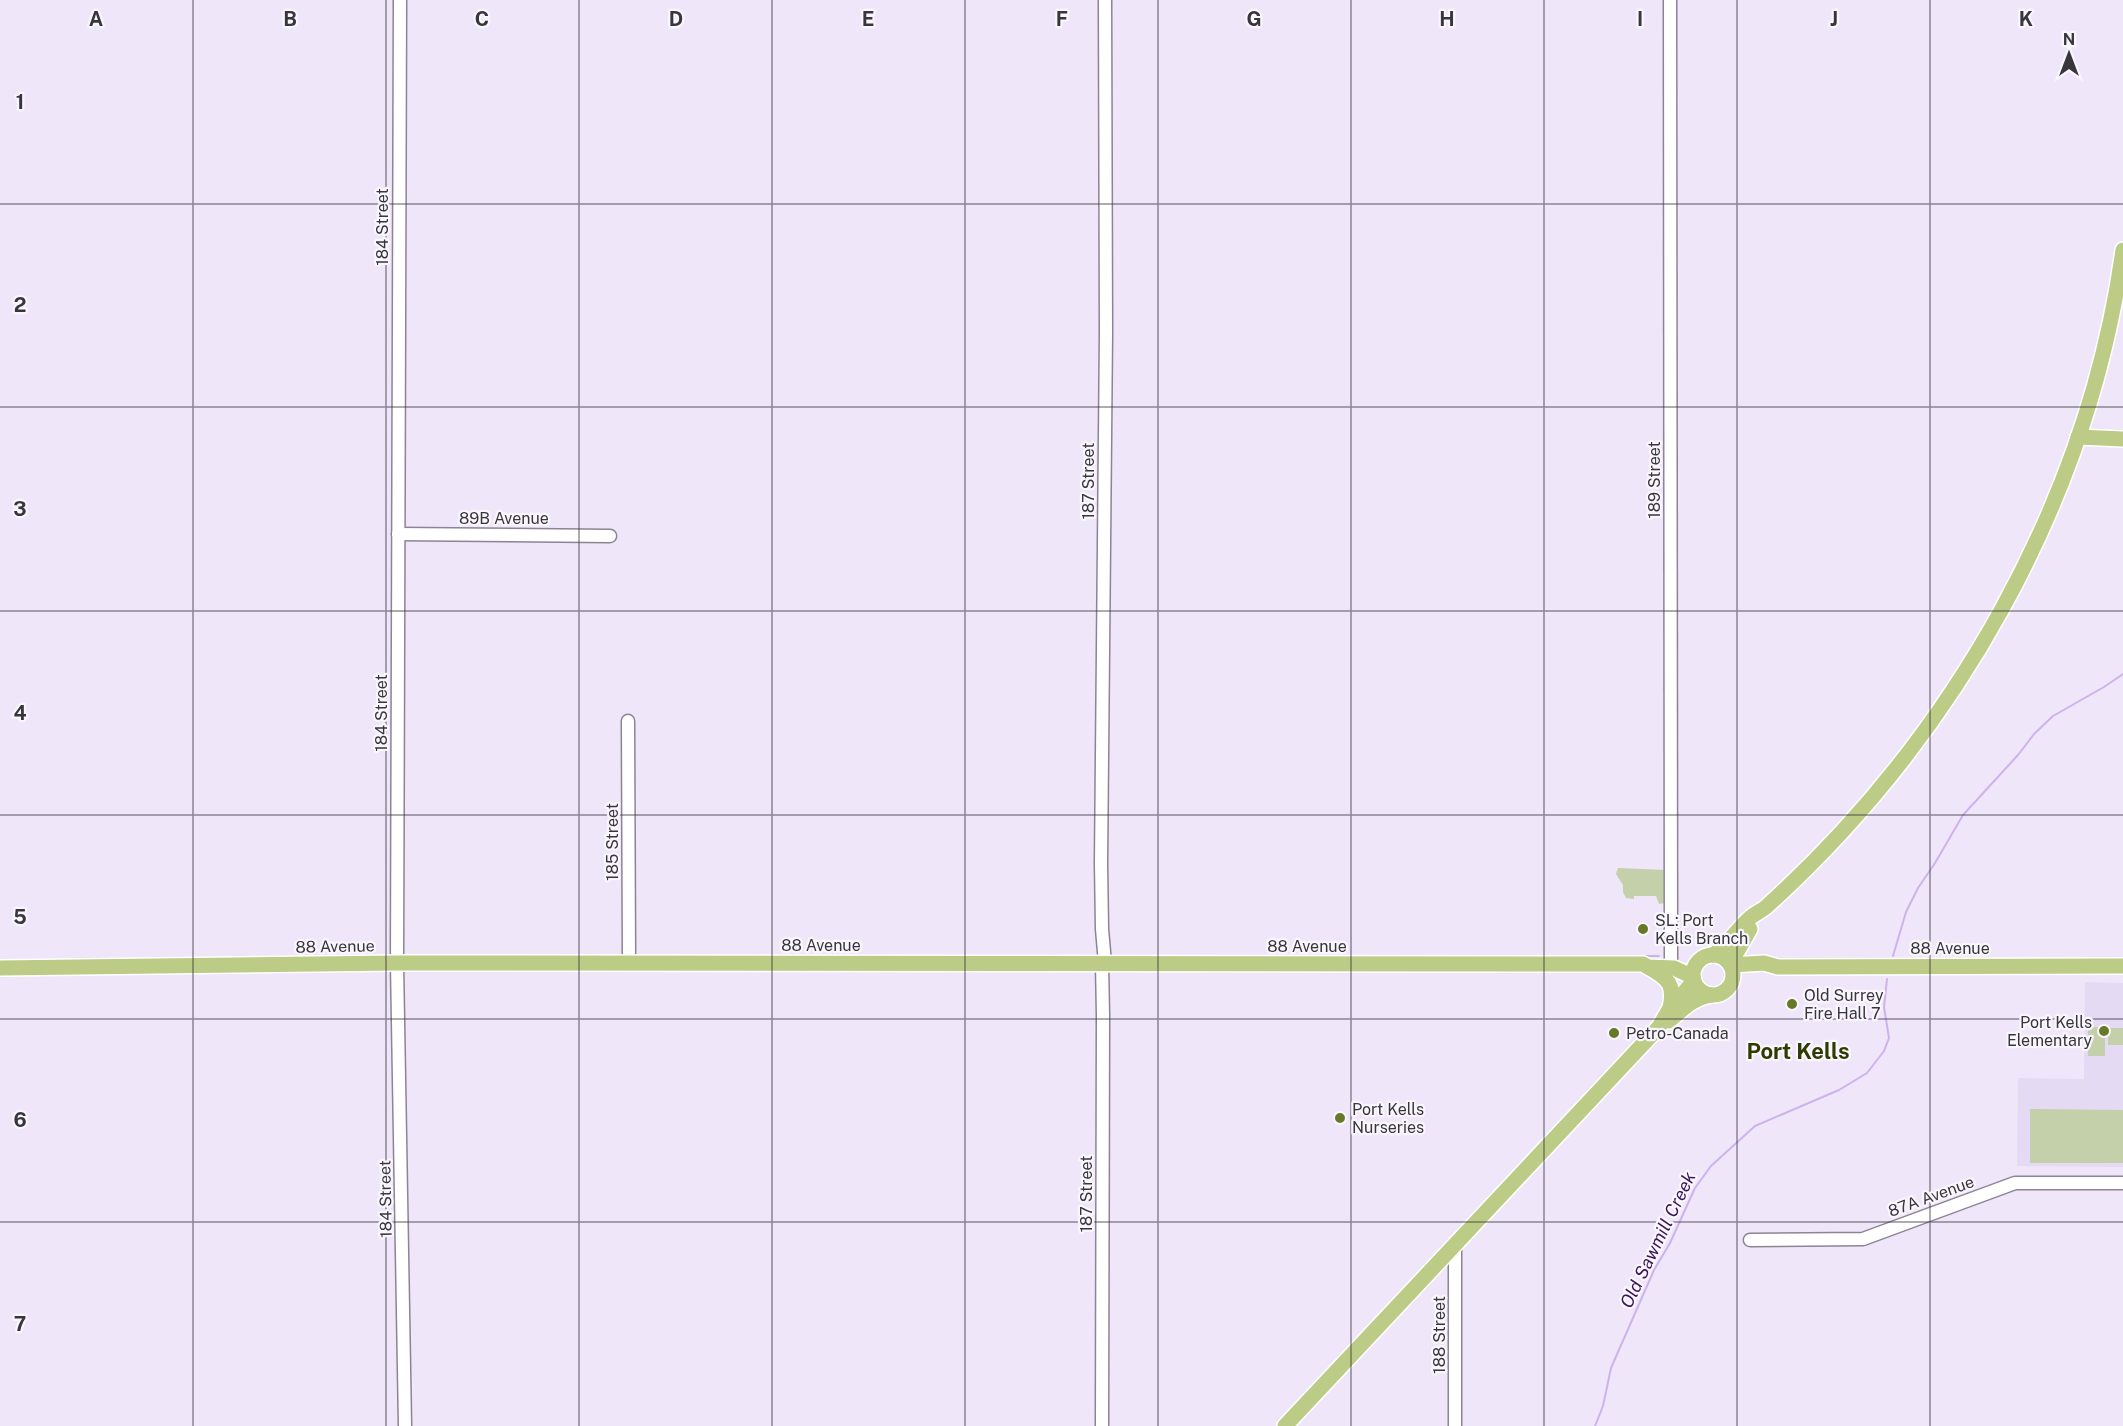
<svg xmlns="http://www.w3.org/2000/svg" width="2123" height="1426" font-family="'Public Sans',sans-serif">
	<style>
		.built { fill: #e5daf3 }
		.green { fill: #c4d0a9 }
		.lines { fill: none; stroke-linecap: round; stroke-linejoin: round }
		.stream { stroke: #ceb2ee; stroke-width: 2 }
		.minor-casing { stroke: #8c8495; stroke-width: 15 }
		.major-casing { stroke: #fff; stroke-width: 18 }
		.minor { stroke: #fff; stroke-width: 12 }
		.major { stroke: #bccb86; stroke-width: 15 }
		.grid { fill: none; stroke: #38353c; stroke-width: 1.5; stroke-opacity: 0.55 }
		.poi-dot { fill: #677928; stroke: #f9f6fe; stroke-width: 2 }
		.labels { text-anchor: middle; stroke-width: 4.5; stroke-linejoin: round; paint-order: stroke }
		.street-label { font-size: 16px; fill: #38353c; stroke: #f9f6fe }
		.poi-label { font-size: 16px; fill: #38353c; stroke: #f9f6fe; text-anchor: start }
		.water-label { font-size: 18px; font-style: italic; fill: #3b1458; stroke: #f9f6fe }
		.district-label { font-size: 22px; font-weight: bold; fill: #303b00; stroke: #f9f6fe }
		.grid-label { font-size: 20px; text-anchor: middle; font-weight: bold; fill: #38353c; stroke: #f9f6fe; stroke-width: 4.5; stroke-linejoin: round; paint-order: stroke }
	</style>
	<rect width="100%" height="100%" fill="#efe6f9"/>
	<polygon class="built" points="2085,982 2123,983 2123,1167 2017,1166 2018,1078 2084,1079"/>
	<g class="green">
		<polygon points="1618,868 1666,870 1665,903 1659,904 1656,896 1634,896 1634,899 1626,898 1623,892 1623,885 1616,874"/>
		<rect x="2088" y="1027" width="17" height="29"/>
		<rect x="2108" y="1028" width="15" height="17"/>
		<polygon points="2030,1109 2123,1110 2123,1163 2030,1163"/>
	</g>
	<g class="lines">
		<g class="stream">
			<polyline points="1619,956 1659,956"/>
			<polyline points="1893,956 1906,912 1918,888 1935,863 1963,815 2018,755 2034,734 2053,716 2104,687 2123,674"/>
			<polyline points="1595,1426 1603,1406 1611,1368 1654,1270 1670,1243 1695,1188 1711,1166 1755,1126 1839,1090 1867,1073 1884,1051 1889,1038 1884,1007 1887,979"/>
		</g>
		<g class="minor-casing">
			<g id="minor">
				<polyline points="400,0 397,963 405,1426"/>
				<polyline points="1105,0 1106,332 1101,863 1102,929 1105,963"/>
				<polyline points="1670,0 1671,960"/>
				<polyline points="398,534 610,536"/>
				<polyline points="628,721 629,963"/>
				<polyline points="1102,963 1103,1016 1102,1426"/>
				<polyline points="1750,1240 1863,1239 2015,1183 2123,1183"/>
				<polyline points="1455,1426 1455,1244"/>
			</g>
		</g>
		<g class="major-casing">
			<g id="major">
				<polyline points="2078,437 2123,439"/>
				<path d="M1713,955C1728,945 1737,929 1751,917C1756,913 1761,911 1766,907C1954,737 2088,502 2123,250"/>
				<circle cx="1713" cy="975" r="20"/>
				<polyline points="1730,964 1750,929"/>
				<polyline points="1731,965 1764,963 1778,967 2123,966"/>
				<path d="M1648,967C1669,979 1675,984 1670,1008"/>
				<polyline points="0,968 397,963 1643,964 1648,967 1674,968 1693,977"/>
				<path d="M1669,1021C1682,1010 1694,997 1712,995"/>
				<polyline points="1285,1426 1659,1027 1670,1008 1694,981"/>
			</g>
		</g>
		<use href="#minor" class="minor"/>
		<use href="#major" class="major"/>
	</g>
	<path class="grid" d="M193,0V1426M386,0V1426M579,0V1426M772,0V1426M965,0V1426M1158,0V1426M1351,0V1426M1544,0V1426M1737,0V1426M1930,0V1426M0,204H2123M0,407H2123M0,611H2123M0,815H2123M0,1019H2123M0,1222H2123"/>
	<g class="poi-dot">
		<circle cx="1643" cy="929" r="6"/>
		<circle cx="1792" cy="1004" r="6"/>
		<circle cx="2104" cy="1031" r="6"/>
		<circle cx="1614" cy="1033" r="6"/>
		<circle cx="1340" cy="1118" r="6"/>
	</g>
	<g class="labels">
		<g class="street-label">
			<text transform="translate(382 227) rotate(-90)" y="6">184 Street</text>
			<text transform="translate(1654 480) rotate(-90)" y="6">189 Street</text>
			<text transform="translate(1088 481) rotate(-90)" y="6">187 Street</text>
			<text x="504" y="524">89B Avenue</text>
			<text transform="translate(381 713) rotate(-90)" y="6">184 Street</text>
			<text transform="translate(612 842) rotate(-90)" y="6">185 Street</text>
			<text x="821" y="951">88 Avenue</text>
			<text transform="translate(335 946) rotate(-1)" y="6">88 Avenue</text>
			<text x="1307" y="952">88 Avenue</text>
			<text x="1950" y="954">88 Avenue</text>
			<text transform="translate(1086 1194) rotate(-90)" y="6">187 Street</text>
			<text transform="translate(1931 1196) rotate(-20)" y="6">87A Avenue</text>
			<text transform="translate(385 1199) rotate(-91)" y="6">184 Street</text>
			<text transform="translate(1439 1335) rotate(-90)" y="6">188 Street</text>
		</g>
		<g class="poi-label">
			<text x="1655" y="926">SL: Port<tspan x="1655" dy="18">Kells Branch</tspan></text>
			<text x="1804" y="1001">Old Surrey<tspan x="1804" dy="18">Fire Hall 7</tspan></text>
			<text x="2092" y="1028" text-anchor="end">Port Kells<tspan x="2092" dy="18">Elementary</tspan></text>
			<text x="1626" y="1039">Petro-Canada</text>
			<text x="1352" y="1115">Port Kells<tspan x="1352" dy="18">Nurseries</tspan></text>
		</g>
		<g class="water-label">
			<text transform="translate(1658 1240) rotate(-64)" y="6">Old Sawmill Creek</text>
		</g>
		<g class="district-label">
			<text x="1798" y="1059">Port Kells</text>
		</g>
	</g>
	<g class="grid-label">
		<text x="96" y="26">A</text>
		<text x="290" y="26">B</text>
		<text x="482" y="26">C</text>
		<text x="676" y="26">D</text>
		<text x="868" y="26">E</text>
		<text x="1062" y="26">F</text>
		<text x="1254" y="26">G</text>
		<text x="1447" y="26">H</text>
		<text x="1640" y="26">I</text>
		<text x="1834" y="26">J</text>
		<text x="2026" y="26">K</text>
		<text x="20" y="109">1</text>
		<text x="20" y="312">2</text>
		<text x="20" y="516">3</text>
		<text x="20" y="720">4</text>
		<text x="20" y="924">5</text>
		<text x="20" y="1127">6</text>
		<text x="20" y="1331">7</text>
	</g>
	<g transform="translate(2069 54)" stroke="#f9f6fe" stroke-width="4.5" paint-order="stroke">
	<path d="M0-4.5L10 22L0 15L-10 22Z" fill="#38353c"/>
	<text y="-9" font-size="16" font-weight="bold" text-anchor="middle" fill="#38353c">N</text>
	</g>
</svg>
